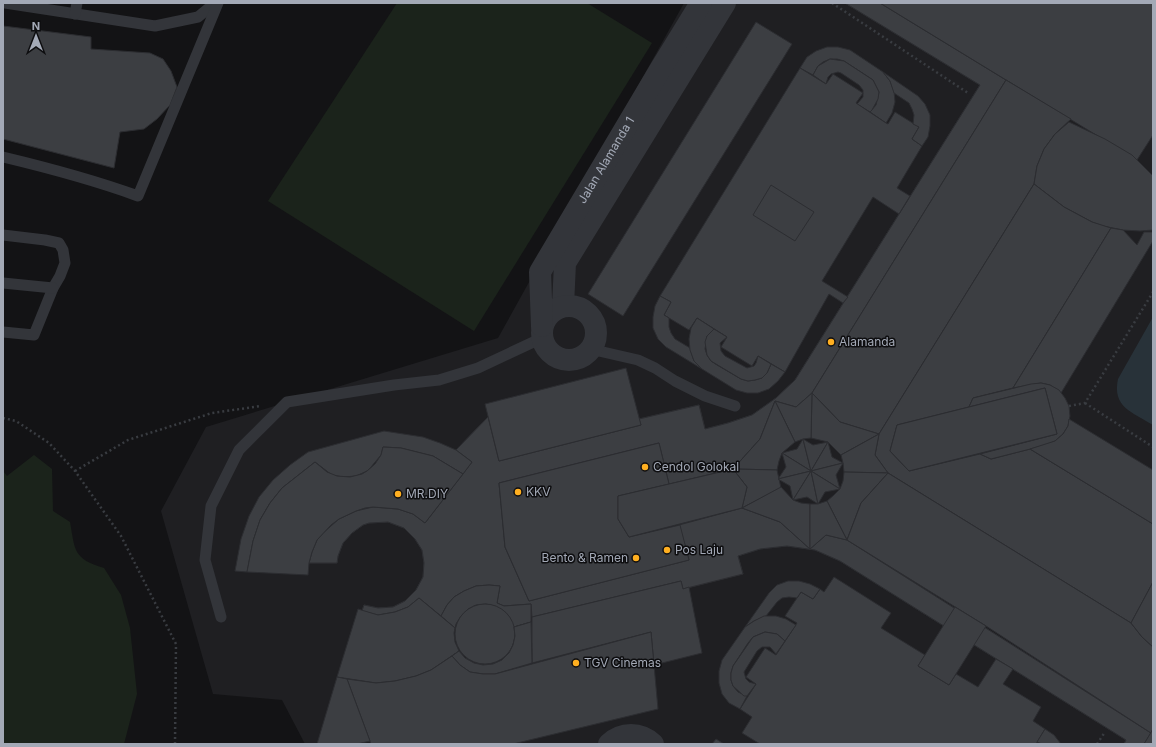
<svg xmlns="http://www.w3.org/2000/svg" width="1156" height="747" font-family="Inter,sans-serif">
	<style>
		.built { fill: #1f1f22 }
		.green { fill: #1b231b }
		.water { fill: #283239 }
		.building { fill: #3c3e42; stroke: #2c2d31 }
		.lines { fill: none; stroke-linecap: round; stroke-linejoin: round }
		.path { stroke: #393c41; stroke-width: 2.5; stroke-dasharray: 2 3; stroke-linecap: butt }
		.service { stroke: #33353a; stroke-width: 11 }
		.minor { stroke: #33353a; stroke-width: 22 }
		.tertiary { stroke: #33353a; stroke-width: 22 }
		.poi-dot { fill: #ffaf20; stroke: #0e0e10; stroke-width: 1.5 }
		.labels { text-anchor: middle; stroke-width: 3; stroke-linejoin: round; paint-order: stroke }
		.street-label { font-size: 12px; fill: #a3a9b6; stroke: #0e0e10 }
		.poi-label { font-size: 12px; fill: #a3a9b6; stroke: #0e0e10; text-anchor: start }
	</style>
	<rect width="100%" height="100%" fill="#131315"/>
	<polygon class="built" points="684,3 1153,3 1153,744 305,744 282,700 213,694 161,511 206,427 498,338"/>
	<g class="green">
		<polygon points="397,3 587,3 652,43 474,331 268,201"/>
		<path d="M34,455L52,469L53,511L70,522C75,550 73,559 104,568L121,595L130,628L137,694L124,744H3V471L7,476Z"/>
	</g>
	<path class="water" d="M1153,317V425C1132,412 1112,407 1118,379Z"/>
	<g class="building">
		<polygon points="845,3 880,3 1006,80 812,393 796,407 775,401 760,439 733,469 669,484 659,443 499,483 505,547 529,601 689,560 679,525 742,508 780,522 810,549 826,535 847,540 1151,733 1144,744 1124,744 1126,740 840,561 815,550 787,546 760,549 738,556 743,574 683,589 681,581 532,617 531,604 504,606 497,603 500,586 489,585 476,586 464,591 454,597 447,605 441,616 419,598 408,607 395,612 378,615 362,611 364,605 378,608 393,607 405,601 416,590 423,577 424,563 422,550 415,539 404,528 388,522 369,523 363,525 352,533 343,543 338,556 337,563 309,563 312,552 317,540 323,533 339,519 356,511 373,507 398,509 413,514 425,523 472,462 456,450 488,417 499,461 641,425 639,419 699,405 705,429 728,423 752,415 776,398 795,380 980,85"/>
		<polygon points="845,3 880,3 1006,80 812,393 796,407 775,401 760,439 733,469 669,484 659,443 499,483 505,547 529,601 689,560 679,525 742,508 780,522 810,549 826,535 847,540 1151,733 1144,744 1124,744 1126,740 840,561 815,550 787,546 760,549 738,556 743,574 683,589 681,581 532,617 531,604 504,606 497,603 500,586 489,585 476,586 464,591 454,597 447,605 441,616 419,598 408,607 395,612 378,615 362,611 364,605 378,608 393,607 405,601 416,590 423,577 424,563 422,550 415,539 404,528 388,522 369,523 363,525 352,533 343,543 338,556 337,563 309,563 312,552 317,540 323,533 339,519 356,511 373,507 398,509 413,514 425,523 472,462 456,450 488,417 499,461 641,425 639,419 699,405 705,429 728,423 752,415 776,398 795,380 980,85"/>
		<polygon points="880,3 1153,3 1153,135 1137,160"/>
		<polygon points="756,22 792,44 623,316 588,294"/>
		<polygon points="3,26 91,37 91,49 150,53 163,59 171,71 177,87 170,105 157,119 144,129 120,132 114,168 3,139"/>
		<polygon points="827,47 838,47 850,50 883,72 890,81 894,91 895,102 892,113 886,123 870,112 876,105 879,92 873,80 867,76 844,61 837,59 830,59 823,62 818,66 813,75 800,68 807,57 816,51"/>
		<polygon points="830,59 844,61 873,80 879,92 878,99 872,110 870,112 857,104 863,97 863,90 859,85 841,73 838,72 831,74 828,77 826,84 813,75 818,66"/>
		<polygon points="800,68 826,84 833,74 863,93 856,103 886,123 888,124 895,112 919,127 912,139 922,146 897,188 910,196 899,214 873,197 822,281 848,297 843,303 829,294 785,372 758,356 752,366 721,347 727,337 697,318 689,330 664,315 671,302 660,296"/>
		<polygon points="883,72 918,96 925,104 930,115 930,126 928,137 922,146 912,139 919,127 913,124 914,115 912,109 909,103 894,93 890,81"/>
		<polygon points="1006,80 1071,119 1055,134 1044,149 1037,166 1034,184 879,434 840,422 812,393"/>
		<polygon points="1069,122 1105,139 1132,155 1153,176 1153,230 1140,231 1123,230 1103,226 1092,222 1064,207 1034,184 1037,166 1044,149 1055,134"/>
		<polygon points="1034,184 1064,207 1092,222 1111,228 1013,388 973,398 969,407 897,425 890,451 909,471 980,454 991,459 1030,449 1153,524 1153,582 1131,623 888,473 875,455 879,434"/>
		<polygon points="771,185 814,212 795,241 753,215"/>
		<polygon points="1111,228 1123,230 1137,245 1144,232 1153,232 1153,241 1061,393 1050,385 1041,383 1013,388"/>
		<polygon points="660,296 671,302 664,315 669,318 669,327 671,333 675,339 690,348 694,361 702,369 666,347 658,339 653,328 653,317 655,306"/>
		<polygon points="697,318 714,329 707,336 705,349 707,355 711,361 717,365 741,379 748,381 755,380 762,378 767,373 771,364 785,372 778,381 769,389 758,393 747,393 736,390 702,369 694,361 690,350 689,339 691,328"/>
		<polygon points="714,329 727,337 720,343 721,351 725,356 747,368 754,366 756,363 758,356 771,364 767,373 762,378 755,380 748,381 741,379 711,361 707,355 705,342 707,336"/>
		<polygon points="626,368 641,425 499,461 485,404"/>
		<polygon points="1041,383 1050,385 1059,390 1065,398 1069,406 1070,416 1068,426 1063,434 1055,441 1046,445 991,459 980,454 1057,434 1045,388 969,407 973,398 1031,384"/>
		<polygon points="1045,388 1057,434 909,471 890,451 897,425"/>
		<polygon points="812,393 840,422 879,434 841,455 828,442 811,438"/>
		<polygon points="812,393 811,438 803,439 795,442 775,401 796,407"/>
		<polygon points="775,401 795,442 782,453 779,461 777,470 733,469 760,439"/>
		<polygon points="1069,419 1153,470 1153,524 1030,449 1055,441 1063,434 1068,426"/>
		<polygon points="384,431 423,437 440,443 456,450 472,462 463,474 433,456 401,448 383,447 381,455 371,467 367,471 356,476 343,477 332,475 315,462 282,488 270,503 260,520 253,541 247,572 235,571 241,539 249,516 259,497 273,480 290,465 308,452"/>
		<polygon points="879,434 875,455 888,473 844,472 843,463 841,455"/>
		<polygon points="803,439 811,471 782,453 797,449"/>
		<polygon points="803,439 813,445 828,442 811,471"/>
		<polygon points="828,442 832,457 843,463 811,471"/>
		<polygon points="659,443 669,484 618,496 618,519 629,537 680,525 689,560 529,601 505,547 499,483"/>
		<polygon points="383,447 401,448 433,456 463,474 425,523 413,514 398,509 373,507 365,508 356,511 339,519 331,525 317,540 312,552 309,563 308,575 247,572 253,541 260,520 270,503 282,488 315,462 327,472 337,476 350,477 362,474 367,471 375,464 381,455"/>
		<polygon points="782,453 811,471 778,479 786,467"/>
		<polygon points="843,463 836,475 840,489 811,471"/>
		<polygon points="733,469 777,470 781,488 742,508 747,487"/>
		<polygon points="733,469 747,487 742,508 629,537 618,519 618,496"/>
		<polygon points="811,471 793,500 790,486 778,479"/>
		<polygon points="811,471 818,504 807,497 793,500"/>
		<polygon points="811,471 840,489 825,492 818,504"/>
		<polygon points="844,472 888,473 861,503 847,540 827,501 834,495 840,489 843,481"/>
		<polygon points="888,473 1131,623 1142,637 1153,647 1153,729 1151,733 986,626 847,540 861,503"/>
		<polygon points="781,487 793,500 801,503 810,504 810,549 780,522 742,508"/>
		<polygon points="827,501 847,540 826,535 810,549 810,504 818,504"/>
		<polygon points="834,577 891,613 881,628 925,655 918,666 949,685 956,674 978,687 996,659 1013,669 1003,684 1041,707 1033,721 1045,729 1036,744 760,744 742,733 752,717 740,709 756,684 746,677 765,648 776,655 797,623 785,616 801,592 813,599 820,589 824,592"/>
		<polygon points="681,581 683,589 689,587 702,653 654,665 651,632 532,663 532,617"/>
		<polygon points="788,581 799,581 810,584 820,589 813,599 801,592 797,598 789,597 782,598 777,602 766,616 754,621 745,627 769,593 777,585"/>
		<polygon points="1153,582 1153,647 1142,637 1131,623"/>
		<polygon points="489,585 500,586 497,603 504,606 531,604 531,622 514,627 510,618 504,611 495,606 486,604 476,605 468,609 461,616 456,624 455,628 441,616 447,605 454,597 464,591 476,586"/>
		<polygon points="419,598 455,628 454,633 455,642 459,651 431,670 416,676 395,681 376,683 337,677 358,609 378,615 395,612 408,607"/>
		<circle cx="485" cy="634" r="30"/>
		<polygon points="955,607 986,626 949,685 918,666"/>
		<polygon points="764,616 776,616 786,619 796,625 785,641 777,634 765,632 753,637 748,643 733,666 731,673 731,680 733,686 738,692 747,696 740,709 729,703 722,694 719,683 719,671 722,660 745,627 754,621"/>
		<polygon points="531,622 532,663 495,674 483,674 470,672 460,665 452,656 459,651 465,658 474,663 483,665 493,664 502,660 509,653 513,645 515,636 514,627"/>
		<polygon points="531,622 532,663 495,674 483,674 470,672 460,665 452,656 459,651 465,658 474,663 483,665 493,664 502,660 509,653 513,645 515,636 514,627"/>
		<polygon points="651,632 658,709 513,744 371,744 347,679 376,683 395,681 416,676 431,670 452,656 460,665 470,672 483,674 495,674"/>
		<polygon points="765,632 777,634 785,641 776,654 770,647 762,647 757,651 744,672 746,679 749,682 756,684 747,696 744,696 733,686 731,680 731,673 733,666 753,637"/>
		<polygon points="337,677 347,679 370,741 357,744 317,744"/>
		<polygon points="1045,729 1054,735 1061,744 1042,744 1037,742"/>
		<polygon points="1153,729 1153,744 1144,744"/>
		<polygon points="716,739 724,744 712,744"/>
	</g>
	<g class="lines">
		<g class="path">
			<polyline points="832,3 968,93"/>
			<polyline points="1085,403 1153,447"/>
			<polyline points="1069,406 1085,403 1153,292"/>
			<polyline points="3,418 16,421 49,443 75,471 121,536 176,644 175,744"/>
			<polyline points="75,471 128,440 212,413 261,406"/>
			<polyline points="1097,744 1105,732"/>
		</g>
		<g class="service">
			<polyline points="5,3 155,26 198,17 215,3"/>
			<polyline points="75,14 77,3"/>
			<path d="M3,157C49,168 94,180 138,196L218,3"/>
			<polyline points="3,235 45,240 59,243 63,250 65,263 60,276 53,288 34,335 3,332"/>
			<polyline points="3,283 53,288"/>
			<polyline points="590,349 638,360 655,368 675,381 705,396 735,406"/>
			<polyline points="221,617 205,560 211,506 239,450 287,402 394,385 439,380 478,368 542,338"/>
		</g>
		<g class="minor">
			<polyline points="563,306 565,263 725,3"/>
			<circle cx="569" cy="333" r="27"/>
			<path id="s1" d="M542,326L540,272L661,68L701,3"/>
		</g>
		<path class="tertiary" d="M609,744C622,732 640,732 653,744"/>
	</g>
	<g class="poi-dot">
		<circle cx="831" cy="342" r="4"/>
		<circle cx="645" cy="467" r="4"/>
		<circle cx="518" cy="492" r="4"/>
		<circle cx="398" cy="494" r="4"/>
		<circle cx="667" cy="550" r="4"/>
		<circle cx="636" cy="558" r="4"/>
		<circle cx="576" cy="663" r="4"/>
	</g>
	<g class="labels">
		<g class="street-label">
			<text dy="4" stroke="none"><textPath href="#s1" startOffset="184">Jalan Alamanda 1</textPath></text>
		</g>
		<g class="poi-label">
			<text x="839" y="346">Alamanda</text>
			<text x="653" y="471">Cendol Golokal</text>
			<text x="526" y="496">KKV</text>
			<text x="406" y="498">MR.DIY</text>
			<text x="675" y="554">Pos Laju</text>
			<text x="628" y="562" text-anchor="end">Bento &amp; Ramen</text>
			<text x="584" y="667">TGV Cinemas</text>
		</g>
	</g>
	<rect width="1156" height="747" fill="none" stroke="#a3a9b6" stroke-width="8"/>
	<g transform="translate(36 36)" stroke="#0e0e10" stroke-width="3" paint-order="stroke">
	<path d="M0-3L7 15L0 10L-7 15Z" fill="#a3a9b6"/>
	<text y="-6" font-size="11" font-weight="bold" text-anchor="middle" fill="#a3a9b6">N</text>
	</g>
</svg>
